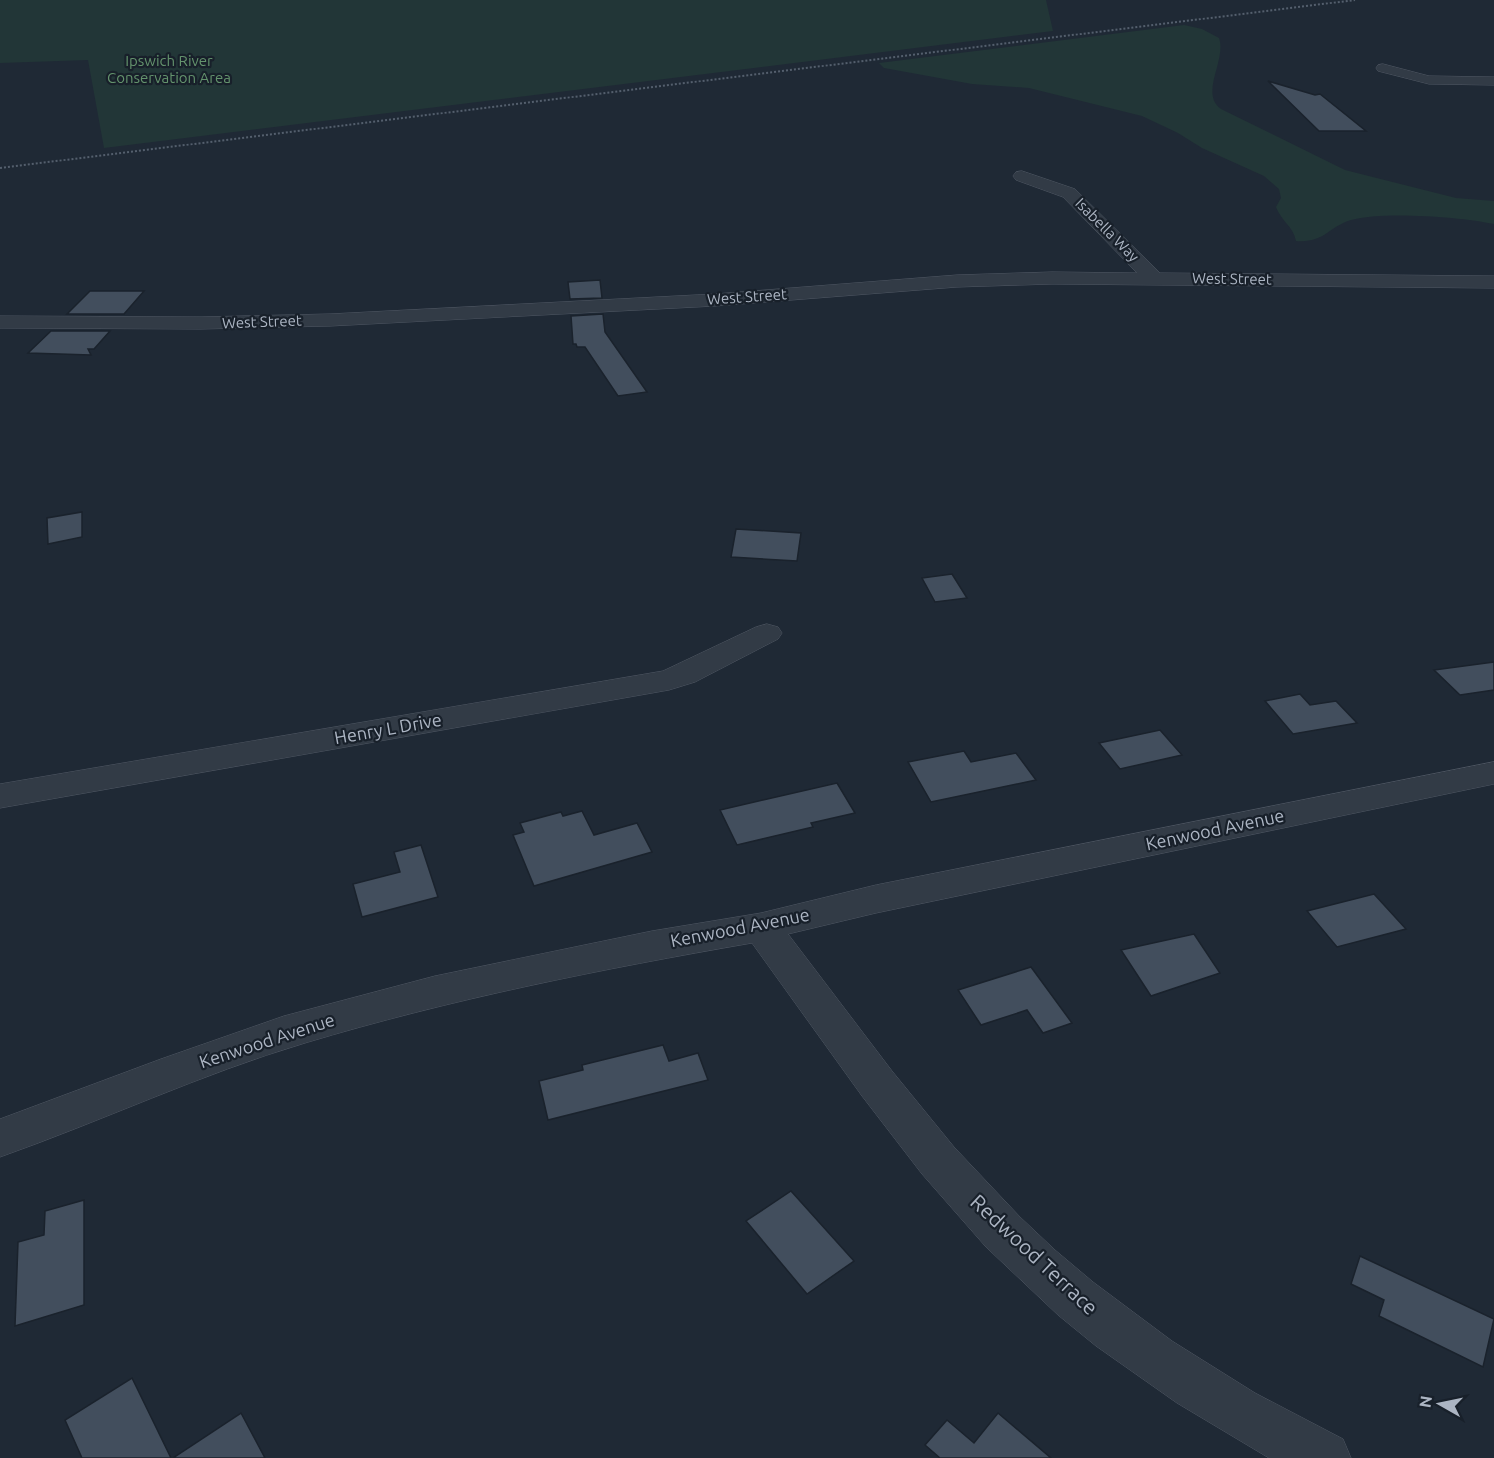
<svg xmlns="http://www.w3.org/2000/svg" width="1494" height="1458" font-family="Ubuntu,sans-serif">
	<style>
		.green { fill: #223637 }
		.building { fill: #424e5d; stroke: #1a222c; stroke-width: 1.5 }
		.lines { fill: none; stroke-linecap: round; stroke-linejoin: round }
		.minor-casing { stroke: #505864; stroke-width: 1 }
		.minor { fill: #323b46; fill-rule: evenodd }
		.rail { stroke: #545f6d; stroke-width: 2; stroke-dasharray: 2 2; stroke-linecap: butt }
		.labels { text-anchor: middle; stroke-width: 4.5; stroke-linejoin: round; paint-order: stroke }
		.far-park-label { font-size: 15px; fill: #64936d; stroke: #18202a }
		.far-street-label { font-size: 15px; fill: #acb5c3; stroke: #18202a }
		.street-label { font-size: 18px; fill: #acb5c3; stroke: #18202a }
		.near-street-label { font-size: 21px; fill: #acb5c3; stroke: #18202a }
	</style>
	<rect width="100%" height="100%" fill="#1f2935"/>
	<g class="green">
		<polygon points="0,0 1046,0 1053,31 104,148 88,60 0,63"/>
		<path d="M1184,25L1202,29L1219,38C1227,60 1199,93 1221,109L1345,170L1456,198L1494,201V224C1461,217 1383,211 1351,220C1328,227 1325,243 1296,241C1293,226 1281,221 1276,207L1281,198L1279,189L1264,176L1202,148L1178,133L1142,116L1029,88L972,84L884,68L879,63Z"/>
	</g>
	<g class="building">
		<polygon points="1268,81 1315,95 1320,94 1366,131 1319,131"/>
		<polygon points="600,280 602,298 570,299 568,282"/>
		<polygon points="90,291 144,291 124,314 67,314"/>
		<polygon points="603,314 605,332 647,392 618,396 585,347 577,347 576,344 573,344 571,316"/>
		<polygon points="51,331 110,331 94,349 88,349 91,355 28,353"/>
		<polygon points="82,512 82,537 48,544 47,518"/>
		<polygon points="736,529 801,533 797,561 731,557"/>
		<polygon points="952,574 967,598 935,602 922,578"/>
		<polygon points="1494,662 1494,690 1460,695 1434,670"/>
		<polygon points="1300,694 1310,705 1336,701 1357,723 1293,734 1265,701"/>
		<polygon points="1160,730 1182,755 1120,769 1099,743"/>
		<polygon points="964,751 971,762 1016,753 1036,780 931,802 908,762"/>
		<polygon points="837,783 855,813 811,823 813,827 737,845 720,810"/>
		<polygon points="582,811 594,835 637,823 652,852 534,886 513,835 524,832 520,823 561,812 563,816"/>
		<polygon points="421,845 438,897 362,917 353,884 400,872 394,852"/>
		<polygon points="1374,894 1406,929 1337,947 1307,911"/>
		<polygon points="1194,934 1220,973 1151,996 1121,950"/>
		<polygon points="1031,967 1072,1023 1043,1033 1027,1010 981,1025 958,990"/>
		<polygon points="663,1045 669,1061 698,1053 708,1080 548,1120 539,1081 583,1070 582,1065"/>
		<polygon points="791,1191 854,1261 807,1294 746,1221"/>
		<polygon points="84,1200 84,1305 15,1326 18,1242 44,1235 45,1211"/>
		<polygon points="1360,1256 1494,1319 1483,1367 1379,1316 1384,1300 1351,1284"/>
		<polygon points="132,1378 171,1458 82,1458 65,1420"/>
		<polygon points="241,1413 265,1458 173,1458"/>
		<polygon points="998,1413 1051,1458 940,1458 925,1445 947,1420 974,1443"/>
	</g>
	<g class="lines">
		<g class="minor-casing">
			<g id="minor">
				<polygon points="1383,64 1429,76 1494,77 1494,85 1429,84 1378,71 1376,68 1378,65"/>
				<polygon points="1022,171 1075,189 1160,273 1494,276 1494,288 1052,284 957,287 715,306 330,326 200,329 0,328 0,316 200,317 330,314 715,294 957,275 1052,272 1137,273 1063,197 1016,180 1013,176 1016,172"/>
				<polygon points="767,624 778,627 782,633 778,639 695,682 669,690 0,808 0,784 663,671 756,627"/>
				<path d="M1494,762V784L876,913L788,934L892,1071L954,1147L1020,1217L1055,1250L1093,1282L1172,1341L1255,1393L1343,1439L1351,1458H1269L1177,1403L1096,1346L1058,1315L986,1247L922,1174L862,1096L752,943C602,969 451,999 305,1043C201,1074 102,1121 0,1157V1119L161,1059L284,1016L435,976L652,931L761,913L876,885Z"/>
			</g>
		</g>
		<use href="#minor" class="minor"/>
		<polyline class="rail" points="0,168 1355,0"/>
	</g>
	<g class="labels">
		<g class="far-park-label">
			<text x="169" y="66">Ipswich River<tspan x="169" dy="17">Conservation Area</tspan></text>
		</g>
		<g class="far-street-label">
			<text transform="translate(1107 230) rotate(45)" y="5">Isabella Way</text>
			<text transform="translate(1232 279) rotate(1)" y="5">West Street</text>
			<text transform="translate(747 297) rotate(-4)" y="5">West Street</text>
			<text transform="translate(262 322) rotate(-2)" y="5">West Street</text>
		</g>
		<g class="street-label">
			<text transform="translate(388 729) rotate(-10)" y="6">Henry L Drive</text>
			<text transform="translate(1215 830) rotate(-12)" y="6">Kenwood Avenue</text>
			<text transform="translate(740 928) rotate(-11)" y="6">Kenwood Avenue</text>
			<text transform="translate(267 1041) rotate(-18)" y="6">Kenwood Avenue</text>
		</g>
		<g class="near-street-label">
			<text transform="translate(1034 1255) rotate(43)" y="7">Redwood Terrace</text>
		</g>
	</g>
	<g transform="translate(1440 1404) rotate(279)" stroke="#18202a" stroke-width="4.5" paint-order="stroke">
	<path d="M0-4.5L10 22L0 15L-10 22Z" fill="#acb5c3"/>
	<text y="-9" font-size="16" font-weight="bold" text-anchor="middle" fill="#acb5c3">N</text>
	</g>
</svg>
